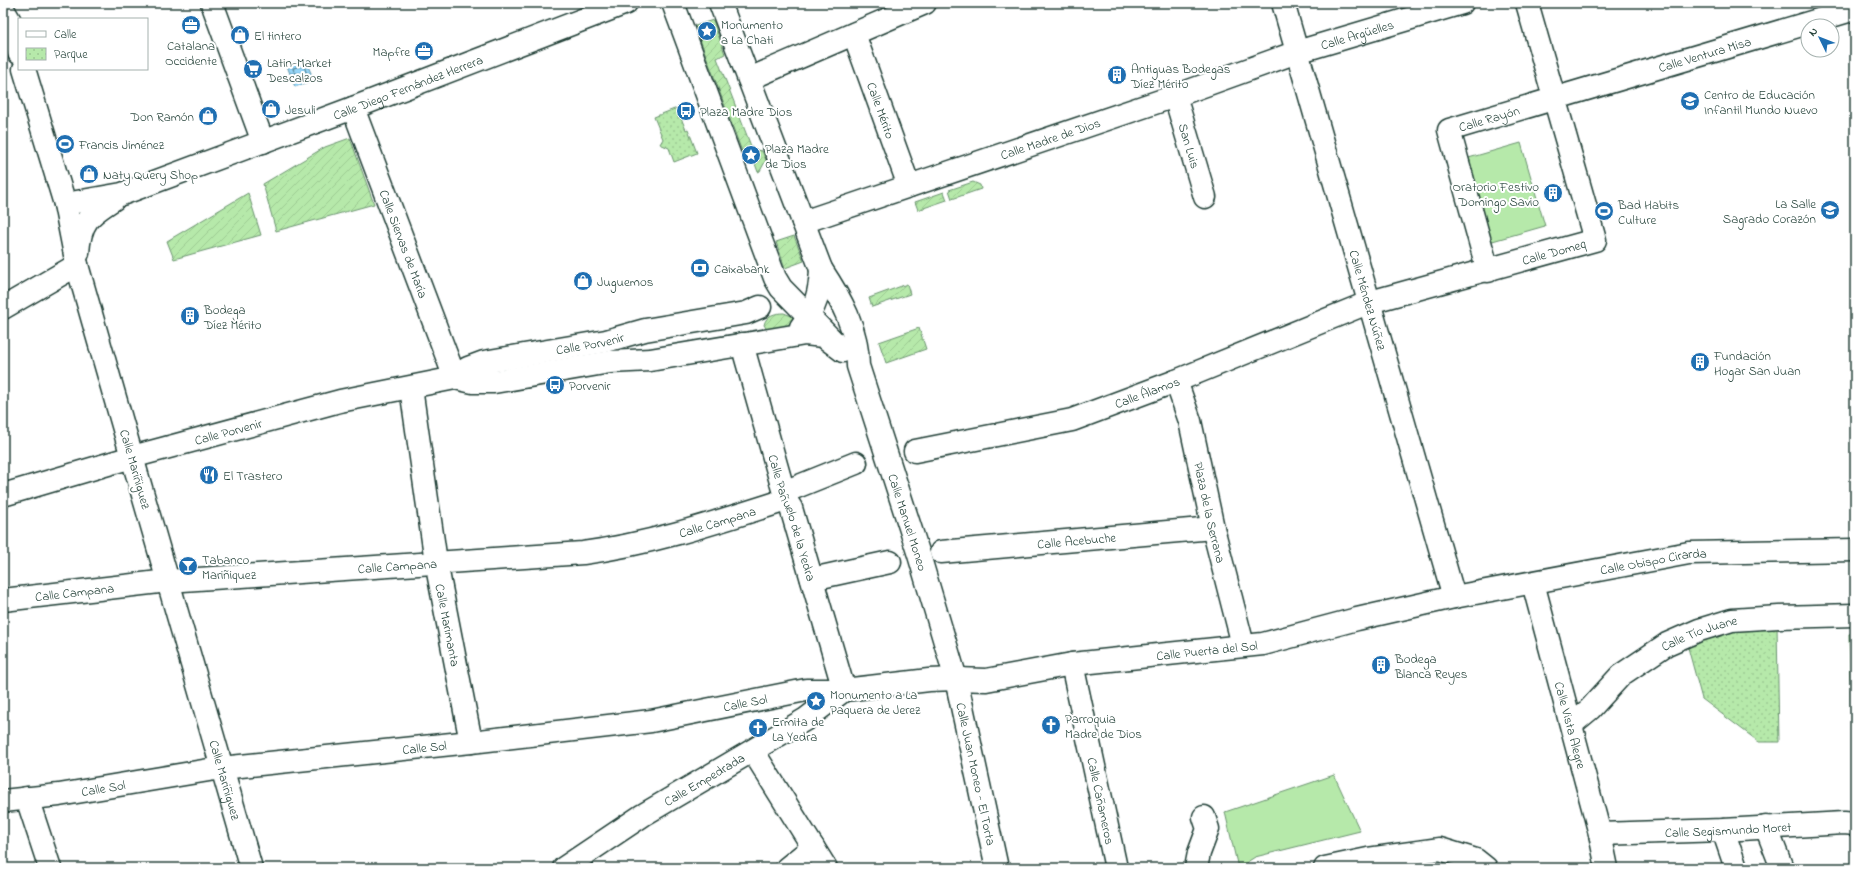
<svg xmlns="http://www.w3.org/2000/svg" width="1858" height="871" font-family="'Indie Flower',sans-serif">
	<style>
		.grass { fill: #b6e9aa; stroke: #6a936f }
		.park { fill: url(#park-dots); stroke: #6a936f }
		.garden { fill: url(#garden-furrows); stroke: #6a936f }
		.water { fill: url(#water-rules); stroke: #6698a9 }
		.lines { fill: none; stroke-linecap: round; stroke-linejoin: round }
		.shore { stroke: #4e7982; stroke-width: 1 }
		.street-casing { stroke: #1f3d34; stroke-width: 25 }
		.secondary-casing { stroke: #1f3d34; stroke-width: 25 }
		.street { stroke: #fff; stroke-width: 22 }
		.secondary { stroke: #fff; stroke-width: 22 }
		.labels { text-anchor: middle; stroke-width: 4; stroke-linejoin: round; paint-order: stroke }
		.poi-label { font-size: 13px; fill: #1f3d34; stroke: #fff; text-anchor: start }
		.street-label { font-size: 13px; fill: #1f3d34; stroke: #fff }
	</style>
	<defs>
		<pattern id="park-dots" width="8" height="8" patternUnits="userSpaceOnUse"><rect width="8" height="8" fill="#b6e9aa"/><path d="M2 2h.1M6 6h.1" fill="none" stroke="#9cc993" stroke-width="1.8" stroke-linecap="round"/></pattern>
		<pattern id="garden-furrows" width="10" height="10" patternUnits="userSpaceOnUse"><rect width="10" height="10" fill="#b6e9aa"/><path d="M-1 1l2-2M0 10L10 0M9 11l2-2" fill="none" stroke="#9cc993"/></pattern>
		<pattern id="water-rules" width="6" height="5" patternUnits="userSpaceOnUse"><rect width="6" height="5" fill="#95d4f7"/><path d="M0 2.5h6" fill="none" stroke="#80b7d4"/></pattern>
	</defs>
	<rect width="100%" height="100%" fill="#fff"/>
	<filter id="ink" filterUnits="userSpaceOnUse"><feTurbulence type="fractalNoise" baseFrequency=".025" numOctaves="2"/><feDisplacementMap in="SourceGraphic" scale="8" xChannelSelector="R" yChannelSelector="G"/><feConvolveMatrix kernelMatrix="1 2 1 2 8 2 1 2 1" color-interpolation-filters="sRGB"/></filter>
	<g filter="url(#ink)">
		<g class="grass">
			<polygon points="1521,143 1545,226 1489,242 1465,159"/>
			<polygon points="1334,775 1360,831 1255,857 1238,868 1225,812"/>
		</g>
		<g class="park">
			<polygon points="677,108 686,130 688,129 697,153 674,162 669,148 660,144 663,139 654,117"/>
			<polygon points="1777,625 1779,742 1759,742 1702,699 1687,644 1721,632"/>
			<polygon points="1855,633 1855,710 1851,710 1849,634"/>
		</g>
		<g class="garden">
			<polygon points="713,20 725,54 717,58 751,146 756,150 762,151 766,160 760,171 758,172 754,161 744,157 695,26"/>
			<polygon points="350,138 374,204 276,231 263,184 325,147"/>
			<polygon points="973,182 980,185 981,189 952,199 949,190"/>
			<polygon points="944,192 947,200 918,210 915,202"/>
			<polygon points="248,193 261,235 174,259 167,241"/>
			<polygon points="794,236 804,261 785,268 776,242"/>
			<polygon points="907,284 910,294 872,307 869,298"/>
			<path d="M784,313L794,317V325L768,331L764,325C766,315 775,313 784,313Z"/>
			<polygon points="919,328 926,349 886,363 879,342"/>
		</g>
		<polygon class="water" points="305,59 314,80 295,87 287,66"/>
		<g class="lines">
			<polygon class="shore" points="301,65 304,66 308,77 299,81 293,69"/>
			<g class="street-casing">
				<g id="street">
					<polyline points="212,3 263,142"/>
					<path id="s1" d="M1283,3L1454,597"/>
					<path id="s2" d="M854,34L909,186"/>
					<polyline points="749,79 925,3"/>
					<path id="s3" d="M1175,96L1205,197"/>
					<path id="s4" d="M353,108L455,378"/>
					<path id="s5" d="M803,222L1175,96L1297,52L1462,3"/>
					<path id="s6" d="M1488,271L1449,130L1855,9"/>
					<path id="s7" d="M742,344L786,500L791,508L844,690"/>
					<path id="s8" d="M1176,381L1190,421L1213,528L1243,645"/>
					<path id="s9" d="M411,388L436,562L471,742"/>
					<path id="s10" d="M915,451L1072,420L1176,381L1370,302L1595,240L1527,3"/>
					<path id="s11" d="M132,457L251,868"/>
					<polyline points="784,492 856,463"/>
					<path id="s12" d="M941,552L1213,528"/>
					<polyline points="812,579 890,562"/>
					<path id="s13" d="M3,600L168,581L583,553C652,544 720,521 786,500"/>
					<path id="s14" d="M1072,664L1116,868"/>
					<path id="s15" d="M1572,724L1590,709L1621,675L1667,644L1699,630L1732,620L1779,617L1855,615"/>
					<polyline points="753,751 826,868"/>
					<polyline points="27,798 50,868"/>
					<path id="s16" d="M3,801L59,795L221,768L471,742L651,721L806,690H844L929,680L956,679"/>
					<polyline points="1766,827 1782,868"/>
					<polyline points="1723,830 1736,868"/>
					<polyline points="1600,834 1607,868"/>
					<path id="s17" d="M564,868L643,815L806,719L844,690"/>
					<polyline points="787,868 813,847"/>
					<polyline points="1196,868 1199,853 1208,829 1204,817"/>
					<polyline points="1325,868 1368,859 1440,849 1476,860 1486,868"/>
				</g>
			</g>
			<g class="secondary-casing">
				<g id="secondary">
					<polyline points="673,3 775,278 781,288 833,341"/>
					<path id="s18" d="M720,3L821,269C841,299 858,329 858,366L919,555L956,679L997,868"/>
					<polyline points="3,9 10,21 19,53"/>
					<polyline points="24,69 65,204 77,265 132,457"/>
					<path id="s19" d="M65,204L122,194L353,108L626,3"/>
					<path d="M78,253C80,221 89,215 114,199"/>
					<polyline points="3,308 77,265"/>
					<path d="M801,327C816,308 820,292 821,269"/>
					<path id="s20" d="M455,378L468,368L484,362L606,341L645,330L746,313L760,307"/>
					<path id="s21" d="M3,495L132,457L340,401L455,378L473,382H494L610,362L650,360L805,334L823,336L843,351"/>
					<path id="s22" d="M1533,583L1600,834L1723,830L1844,823L1855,824"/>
					<path id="s23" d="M956,679L986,680L1072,664L1263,644L1357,619L1454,597L1689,553L1855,550"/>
				</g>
			</g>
			<use href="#street" class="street"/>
			<use href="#secondary" class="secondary"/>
		</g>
	</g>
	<defs>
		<g id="office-disc" transform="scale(1)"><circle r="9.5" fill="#1f6fb2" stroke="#fff"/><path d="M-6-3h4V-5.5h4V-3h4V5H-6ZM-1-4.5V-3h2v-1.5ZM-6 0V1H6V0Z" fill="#fff"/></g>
		<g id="sight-disc" transform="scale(1)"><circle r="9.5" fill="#1f6fb2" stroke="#fff"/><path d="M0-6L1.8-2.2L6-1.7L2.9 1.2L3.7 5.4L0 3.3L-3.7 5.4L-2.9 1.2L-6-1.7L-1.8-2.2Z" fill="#fff"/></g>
		<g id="shop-disc" transform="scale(1)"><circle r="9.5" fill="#1f6fb2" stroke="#fff"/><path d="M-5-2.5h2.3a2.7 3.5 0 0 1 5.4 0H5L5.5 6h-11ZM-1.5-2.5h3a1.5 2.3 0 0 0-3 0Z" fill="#fff"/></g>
		<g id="supermarket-disc" transform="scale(1)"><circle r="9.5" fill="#1f6fb2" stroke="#fff"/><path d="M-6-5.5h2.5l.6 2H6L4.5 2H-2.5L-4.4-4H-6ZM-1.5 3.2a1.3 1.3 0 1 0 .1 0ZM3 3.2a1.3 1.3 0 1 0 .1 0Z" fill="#fff"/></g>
		<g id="building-disc" transform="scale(1)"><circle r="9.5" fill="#1f6fb2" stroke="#fff"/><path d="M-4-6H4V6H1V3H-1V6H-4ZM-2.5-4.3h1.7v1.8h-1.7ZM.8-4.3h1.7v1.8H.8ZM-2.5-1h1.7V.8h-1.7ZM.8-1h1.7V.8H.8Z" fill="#fff"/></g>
		<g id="school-disc" transform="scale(1)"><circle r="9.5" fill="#1f6fb2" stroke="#fff"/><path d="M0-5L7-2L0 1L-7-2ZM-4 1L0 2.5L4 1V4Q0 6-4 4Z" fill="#fff"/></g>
		<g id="bus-disc" transform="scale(1)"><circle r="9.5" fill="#1f6fb2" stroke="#fff"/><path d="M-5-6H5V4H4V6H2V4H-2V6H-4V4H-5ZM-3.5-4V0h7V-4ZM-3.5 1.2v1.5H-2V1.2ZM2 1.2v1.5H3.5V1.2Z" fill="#fff"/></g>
		<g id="stadium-disc" transform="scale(1)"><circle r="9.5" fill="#1f6fb2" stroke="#fff"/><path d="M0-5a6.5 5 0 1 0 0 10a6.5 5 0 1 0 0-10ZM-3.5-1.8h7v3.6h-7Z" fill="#fff"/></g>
		<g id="university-disc" transform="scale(1)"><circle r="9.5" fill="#1f6fb2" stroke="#fff"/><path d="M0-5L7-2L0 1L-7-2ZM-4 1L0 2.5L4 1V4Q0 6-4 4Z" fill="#fff"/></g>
		<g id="bank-disc" transform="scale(1)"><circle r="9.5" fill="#1f6fb2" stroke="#fff"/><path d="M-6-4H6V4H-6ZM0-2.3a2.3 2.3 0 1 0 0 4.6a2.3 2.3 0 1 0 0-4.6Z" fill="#fff"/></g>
		<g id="restaurant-disc" transform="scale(1)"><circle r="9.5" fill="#1f6fb2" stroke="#fff"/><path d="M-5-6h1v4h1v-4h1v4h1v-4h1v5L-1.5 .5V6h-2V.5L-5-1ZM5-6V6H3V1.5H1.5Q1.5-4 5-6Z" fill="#fff"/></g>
		<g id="bar-disc" transform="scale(1)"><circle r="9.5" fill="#1f6fb2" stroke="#fff"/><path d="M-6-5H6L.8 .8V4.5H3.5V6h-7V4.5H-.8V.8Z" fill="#fff"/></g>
		<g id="church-disc" transform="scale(1)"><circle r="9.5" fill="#1f6fb2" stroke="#fff"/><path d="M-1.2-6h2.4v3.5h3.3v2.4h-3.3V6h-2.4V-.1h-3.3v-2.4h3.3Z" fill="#fff"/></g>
	</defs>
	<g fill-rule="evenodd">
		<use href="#office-disc" x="191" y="25"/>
		<use href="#sight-disc" x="707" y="31"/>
		<use href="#shop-disc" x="240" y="35"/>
		<use href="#office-disc" x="424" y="51"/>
		<use href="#supermarket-disc" x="253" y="69"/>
		<use href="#building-disc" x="1117" y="75"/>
		<use href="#school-disc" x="1690" y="101"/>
		<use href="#shop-disc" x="271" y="109"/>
		<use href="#bus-disc" x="686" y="111"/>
		<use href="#shop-disc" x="208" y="116"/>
		<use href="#stadium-disc" x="65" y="144"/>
		<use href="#sight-disc" x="751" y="155"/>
		<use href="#shop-disc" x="89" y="174"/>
		<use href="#building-disc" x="1553" y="193"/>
		<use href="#university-disc" x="1830" y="210"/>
		<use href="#stadium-disc" x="1604" y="211"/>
		<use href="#bank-disc" x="700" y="268"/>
		<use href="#shop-disc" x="583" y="281"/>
		<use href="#building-disc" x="190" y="316"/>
		<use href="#building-disc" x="1700" y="362"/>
		<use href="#bus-disc" x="555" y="385"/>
		<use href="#restaurant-disc" x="209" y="475"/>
		<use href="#bar-disc" x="188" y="566"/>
		<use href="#building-disc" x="1381" y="665"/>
		<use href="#sight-disc" x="816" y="701"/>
		<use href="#church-disc" x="1051" y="725"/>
		<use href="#church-disc" x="758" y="728"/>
	</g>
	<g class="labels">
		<g class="poi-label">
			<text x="721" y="29">Monumento<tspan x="721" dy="15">a La Chati</tspan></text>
			<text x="254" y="40">El tintero</text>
			<text x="191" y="50" text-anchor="middle">Catalana<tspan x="191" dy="15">Occidente</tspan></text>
			<text x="410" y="56" text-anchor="end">Mapfre</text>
			<text x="267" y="67">Latin-Market<tspan x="267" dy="15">Descalzos</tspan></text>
			<text x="1131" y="73">Antiguas Bodegas<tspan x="1131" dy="15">Díez Mérito</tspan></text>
			<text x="1704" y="99">Centro de Educación<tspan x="1704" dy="15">Infantil Mundo Nuevo</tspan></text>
			<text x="285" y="114">Jesuli</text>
			<text x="700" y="116">Plaza Madre Dios</text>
			<text x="194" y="121" text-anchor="end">Don Ramón</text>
			<text x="79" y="149">Francis Jiménez</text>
			<text x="765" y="153">Plaza Madre<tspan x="765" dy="15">de Dios</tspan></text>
			<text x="103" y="179">Naty Query Shop</text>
			<text x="1539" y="191" text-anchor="end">Oratorio Festivo<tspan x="1539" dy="15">Domingo Savio</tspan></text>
			<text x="1816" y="208" text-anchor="end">La Salle<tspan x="1816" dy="15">Sagrado Corazón</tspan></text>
			<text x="1618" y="209">Bad Habits<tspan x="1618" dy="15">Culture</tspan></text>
			<text x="714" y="273">Caixabank</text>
			<text x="597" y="286">Juguemos</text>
			<text x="204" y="314">Bodega<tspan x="204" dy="15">Díez Mérito</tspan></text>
			<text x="1714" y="360">Fundación<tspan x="1714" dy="15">Hogar San Juan</tspan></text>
			<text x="569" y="390">Porvenir</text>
			<text x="223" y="480">El Trastero</text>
			<text x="202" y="564">Tabanco<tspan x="202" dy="15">Mariñiquez</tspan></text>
			<text x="1395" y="663">Bodega<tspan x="1395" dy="15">Blanca Reyes</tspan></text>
			<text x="830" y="699">Monumento a La<tspan x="830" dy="15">Paquera de Jerez</tspan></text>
			<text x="1065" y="723">Parroquia<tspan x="1065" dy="15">Madre de Dios</tspan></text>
			<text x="772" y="726">Ermita de<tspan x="772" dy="15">La Yedra</tspan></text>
		</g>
		<g class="street-label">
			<text dy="5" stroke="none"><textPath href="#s5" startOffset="585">Calle Argüelles</textPath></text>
			<text dy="5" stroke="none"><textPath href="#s6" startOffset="413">Calle Ventura Misa</textPath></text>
			<text dy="5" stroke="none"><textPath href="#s19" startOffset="363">Calle Diego Fernández Herrera</textPath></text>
			<text dy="5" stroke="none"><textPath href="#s2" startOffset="81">Calle Mérito</textPath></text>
			<text dy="5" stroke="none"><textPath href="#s6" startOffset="188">Calle Rayón</textPath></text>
			<text dy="5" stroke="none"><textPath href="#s5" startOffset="261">Calle Madre de Dios</textPath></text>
			<text dy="5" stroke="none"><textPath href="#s3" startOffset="52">San Luis</textPath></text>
			<text dy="5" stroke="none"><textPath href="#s4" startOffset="145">Calle Siervas de María</textPath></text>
			<text dy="5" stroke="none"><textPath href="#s10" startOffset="671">Calle Domeq</textPath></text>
			<text dy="5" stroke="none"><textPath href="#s1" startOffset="309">Calle Méndez Núñez</textPath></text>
			<text dy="5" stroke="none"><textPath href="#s20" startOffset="141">Calle Porvenir</textPath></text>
			<text dy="5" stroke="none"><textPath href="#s10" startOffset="240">Calle Álamos</textPath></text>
			<text dy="5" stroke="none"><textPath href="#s21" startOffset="234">Calle Porvenir</textPath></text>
			<text transform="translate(136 469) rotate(74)" y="5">Calle Mariñiguez</text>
			<text dy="5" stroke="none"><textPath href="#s8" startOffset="136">Plaza de la Serrana</textPath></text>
			<text dy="5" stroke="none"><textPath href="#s7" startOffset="181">Calle Pañuelo de la Yedra</textPath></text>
			<text dy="5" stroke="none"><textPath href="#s13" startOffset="720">Calle Campana</textPath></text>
			<text dy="5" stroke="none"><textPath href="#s18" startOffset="554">Calle Manuel Moneo</textPath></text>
			<text dy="5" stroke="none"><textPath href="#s12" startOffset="136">Calle Acebuche</textPath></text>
			<text dy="5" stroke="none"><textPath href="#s23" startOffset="709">Calle Obispo Cirarda</textPath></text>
			<text dy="5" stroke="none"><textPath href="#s13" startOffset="396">Calle Campana</textPath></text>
			<text dy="5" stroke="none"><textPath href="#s13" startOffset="72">Calle Campana</textPath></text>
			<text dy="5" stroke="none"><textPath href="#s9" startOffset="240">Calle Marimanta</textPath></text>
			<text dy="5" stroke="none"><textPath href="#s15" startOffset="159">Calle Tío Juane</textPath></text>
			<text dy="5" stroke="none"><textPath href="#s23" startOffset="253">Calle Puerta del Sol</textPath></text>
			<text dy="5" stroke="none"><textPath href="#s16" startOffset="749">Calle Sol</textPath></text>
			<text dy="5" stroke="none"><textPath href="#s22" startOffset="147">Calle Vista Alegre</textPath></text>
			<text dy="5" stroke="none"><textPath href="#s16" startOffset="425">Calle Sol</textPath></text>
			<text dy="5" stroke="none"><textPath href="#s18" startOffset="815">Calle Juan Moneo - El Torta</textPath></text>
			<text dy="5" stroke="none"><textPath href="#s17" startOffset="166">Calle Empedrada</textPath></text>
			<text dy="5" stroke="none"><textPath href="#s11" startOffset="336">Calle Mariñiguez</textPath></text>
			<text dy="5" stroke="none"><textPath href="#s16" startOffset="101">Calle Sol</textPath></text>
			<text dy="5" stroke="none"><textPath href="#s14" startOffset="140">Calle Cañameros</textPath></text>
			<text dy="5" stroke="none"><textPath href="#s22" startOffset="388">Calle Segismundo Moret</textPath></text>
		</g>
	</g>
	<rect width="1858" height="871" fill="none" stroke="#fff" stroke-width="16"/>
	<rect x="8" y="8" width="1842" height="855" fill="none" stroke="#1f3d34" stroke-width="1.5" filter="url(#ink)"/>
	<rect x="18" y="18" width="130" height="52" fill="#ffffff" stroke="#a5b1ae"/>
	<rect x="26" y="31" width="20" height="6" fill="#ffffff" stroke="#a5b1ae"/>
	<text x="54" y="38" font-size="12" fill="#1f3d34">Calle</text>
	<rect x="26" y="48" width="20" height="12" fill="url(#park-dots)" stroke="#a5b1ae"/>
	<text x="54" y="58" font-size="12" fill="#1f3d34">Parque</text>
	<g transform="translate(1820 38) rotate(313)"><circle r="19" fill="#ffffff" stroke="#a5b1ae"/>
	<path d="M0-3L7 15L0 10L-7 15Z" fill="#1f6fb2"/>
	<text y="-6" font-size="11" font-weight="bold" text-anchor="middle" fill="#1f3d34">N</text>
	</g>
</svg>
